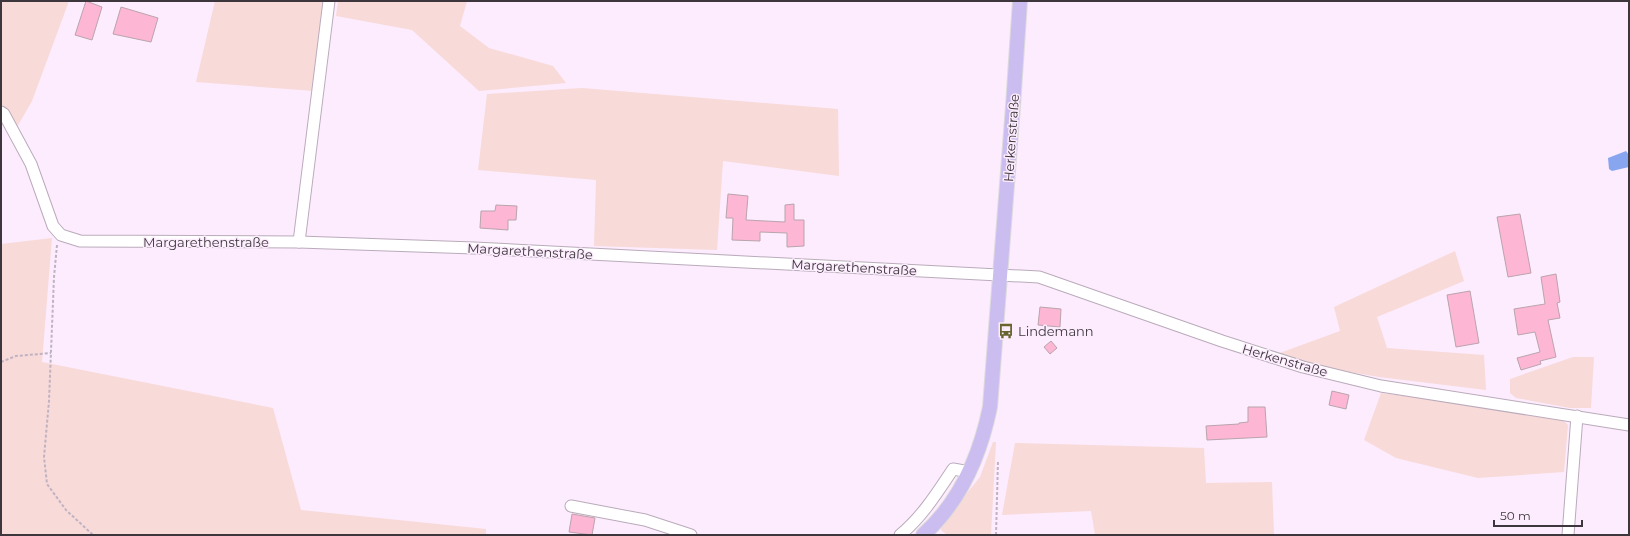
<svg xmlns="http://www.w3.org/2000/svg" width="1630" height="536" font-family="Montserrat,sans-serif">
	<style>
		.green { fill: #f8dad9 }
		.water { fill: #88a6f0 }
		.building { fill: #fdb6d4; stroke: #baa4ad }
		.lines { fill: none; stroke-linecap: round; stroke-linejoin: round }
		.minor-casing { stroke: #baabbb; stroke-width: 13 }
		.major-casing { stroke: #dcdbdc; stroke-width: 16 }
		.path { stroke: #c0b3c1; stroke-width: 2; stroke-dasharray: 3 2; stroke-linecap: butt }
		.minor { stroke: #fff; stroke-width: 11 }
		.major { stroke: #cbbdef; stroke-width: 14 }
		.labels { text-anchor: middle; stroke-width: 3; stroke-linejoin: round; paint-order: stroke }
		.street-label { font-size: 13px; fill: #3d363d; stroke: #fcecfd }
		.poi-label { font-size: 13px; fill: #3d363d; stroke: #fcecfd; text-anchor: start }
	</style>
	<rect width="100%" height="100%" fill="#fcecfd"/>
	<g class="green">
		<polygon points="1,1 69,1 32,101 17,127 8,109 1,105"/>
		<polygon points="215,1 324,1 314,91 196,82"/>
		<polygon points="338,1 467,1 460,26 489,48 553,66 566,83 479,91 412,30 336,16"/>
		<polygon points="582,88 838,109 839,176 723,161 717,250 594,246 596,180 478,170 487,94"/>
		<polygon points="52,238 42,362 273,408 301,510 486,529 486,535 1,535 1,244"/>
		<polygon points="1455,251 1464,281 1377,317 1387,348 1484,355 1486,390 1379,377 1332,369 1277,354 1340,331 1334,307"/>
		<polygon points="1573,357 1594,357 1591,408 1570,408 1516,398 1510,393 1510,379"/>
		<polygon points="1381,393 1550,414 1563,420 1568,425 1564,472 1478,478 1396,458 1364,440"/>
		<polygon points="993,442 996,442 991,535 947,535 941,530 941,525 980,477"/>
		<polygon points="1015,443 1204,448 1206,483 1272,482 1274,535 1095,535 1091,511 1002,515"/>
	</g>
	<polygon class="water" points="1626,151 1629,155 1629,167 1612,171 1609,169 1608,158"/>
	<g class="building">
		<polygon points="86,1 102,7 92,40 75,35"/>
		<polygon points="121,7 158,18 151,42 113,34"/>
		<polygon points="728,194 748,196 746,220 785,222 785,205 794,204 794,220 804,220 804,246 787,247 787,233 760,232 760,241 732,240 733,218 726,218"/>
		<polygon points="496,205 517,206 516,220 508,220 508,230 480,228 481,211 495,211"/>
		<polygon points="1520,214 1531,273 1508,277 1497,217"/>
		<polygon points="1556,274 1560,302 1557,303 1560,318 1548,320 1556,357 1540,361 1541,364 1521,370 1517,358 1540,352 1535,332 1518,335 1514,309 1545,304 1541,277"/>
		<polygon points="1470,291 1479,343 1456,347 1447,295"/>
		<polygon points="1040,307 1061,309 1060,327 1038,325"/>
		<polygon points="1051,341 1057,348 1050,354 1044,347"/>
		<polygon points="1332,391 1349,395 1346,409 1329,405"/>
		<polygon points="1248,407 1265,407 1267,437 1207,440 1206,426 1239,424 1239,423 1248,422"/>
		<polygon points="572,514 595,518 592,535 569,532"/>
	</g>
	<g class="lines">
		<g class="minor-casing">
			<g id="minor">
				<polyline points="1,112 4,114 31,164 53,226 61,235 80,241 299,242 474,248 1039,277 1222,341 1303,367 1381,386 1629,425"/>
				<polyline points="299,242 329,1"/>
				<polyline points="571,506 645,520 691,535"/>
				<path d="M900,535C922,517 937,493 953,469L970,472"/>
				<polyline points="1568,535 1577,416"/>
			</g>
		</g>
		<g class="major-casing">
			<path id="major" d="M923,535C961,501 980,456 990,407L1013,106L1020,1"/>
		</g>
		<g class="path">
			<polyline points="57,245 54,277 49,401 44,457 47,484 66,510 93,535"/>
			<polyline points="1,362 16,356 51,353"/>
			<polyline points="996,535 998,460"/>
		</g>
		<use href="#minor" class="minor"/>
		<use href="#major" class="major"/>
	</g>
	<defs>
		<g id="bus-bare" transform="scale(1.2)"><path d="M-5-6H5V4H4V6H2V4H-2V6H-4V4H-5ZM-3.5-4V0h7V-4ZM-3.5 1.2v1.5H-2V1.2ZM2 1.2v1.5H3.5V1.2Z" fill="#686531" stroke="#fcecfd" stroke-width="2.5" paint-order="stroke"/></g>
	</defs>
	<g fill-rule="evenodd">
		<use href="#bus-bare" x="1006" y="331"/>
	</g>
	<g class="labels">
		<g class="street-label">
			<text transform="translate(1011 138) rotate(-86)" y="5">Herkenstraße</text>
			<text x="206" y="247">Margarethenstraße</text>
			<text transform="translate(530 251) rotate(3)" y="5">Margarethenstraße</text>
			<text transform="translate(854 267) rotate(3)" y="5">Margarethenstraße</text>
			<text transform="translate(1285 360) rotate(16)" y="5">Herkenstraße</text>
		</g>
		<g class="poi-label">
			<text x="1018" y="336">Lindemann</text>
		</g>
	</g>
	<rect width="1630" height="536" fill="none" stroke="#3d363d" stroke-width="4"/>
	<path d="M1494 520v6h88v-6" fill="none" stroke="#3d363d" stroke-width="2"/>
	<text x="1500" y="520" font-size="12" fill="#3d363d" stroke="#fcecfd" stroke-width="3" paint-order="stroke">50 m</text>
</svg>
